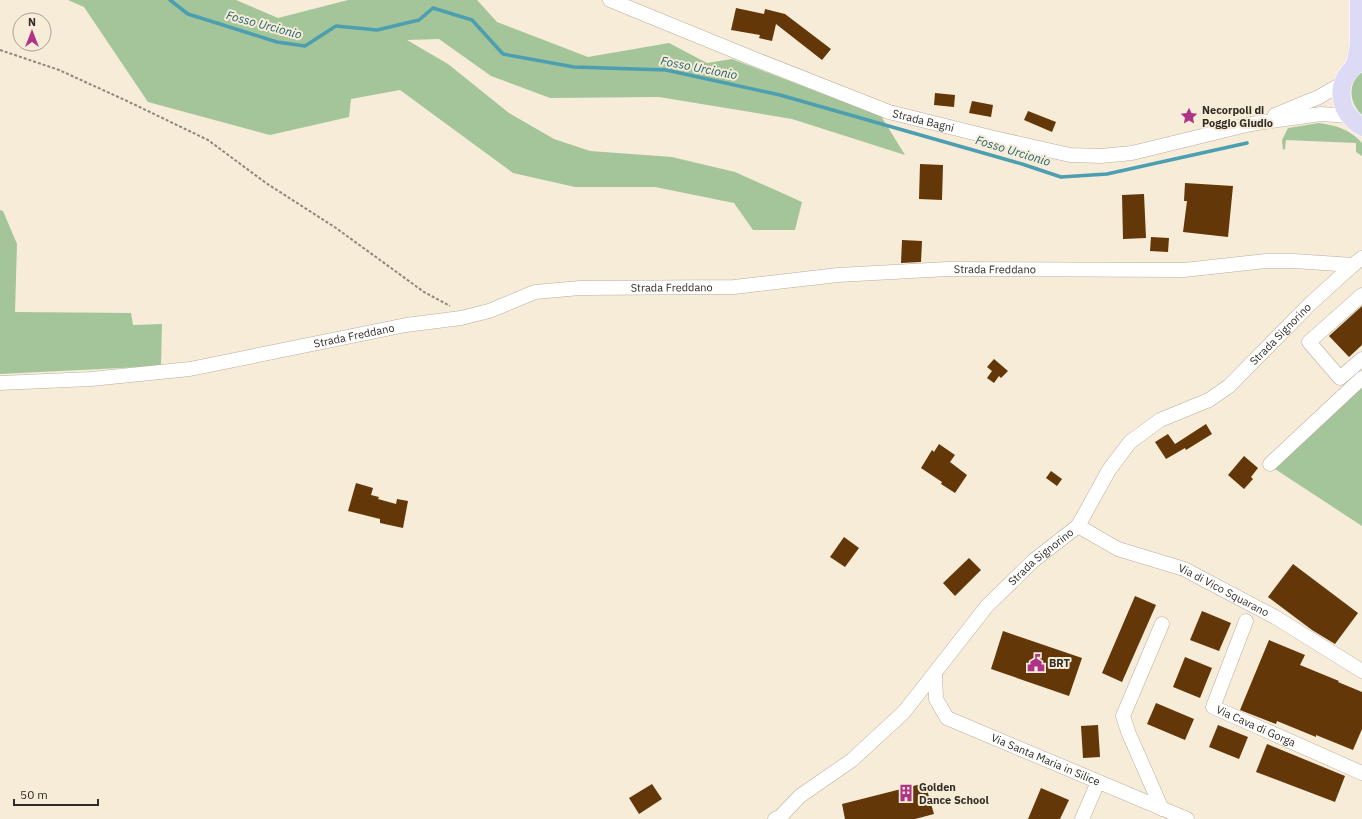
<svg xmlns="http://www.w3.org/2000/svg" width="1362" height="819" font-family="'IBM Plex Sans',sans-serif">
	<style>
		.green { fill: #a4c599 }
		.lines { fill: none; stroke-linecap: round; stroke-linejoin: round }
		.stream { stroke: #4c9eb1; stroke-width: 3.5 }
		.building { fill: #633708 }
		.minor-casing { stroke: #b8ae9c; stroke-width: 15 }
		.major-casing { stroke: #fff; stroke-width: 19 }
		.path { stroke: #8e877a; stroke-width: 2; stroke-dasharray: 3 2; stroke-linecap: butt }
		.minor { stroke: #fff; stroke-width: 14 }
		.major { stroke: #dddaf5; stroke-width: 18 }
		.labels { text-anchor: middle; stroke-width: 4; stroke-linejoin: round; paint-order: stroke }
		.poi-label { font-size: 11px; font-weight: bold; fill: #302c25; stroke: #f6ecd8; text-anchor: start }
		.street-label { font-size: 11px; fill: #302c25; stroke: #f6ecd8 }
		.water-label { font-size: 12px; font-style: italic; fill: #1e616f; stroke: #f6ecd8 }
	</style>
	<rect width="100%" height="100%" fill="#f6ecd8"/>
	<g class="green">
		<polygon points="68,0 236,0 278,18 348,0 477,0 497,22 588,57 669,43 707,63 732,59 881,116 905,155 792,119 659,97 550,98 491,76 439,39 407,40 448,64 509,113 554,139 590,151 672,157 735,172 802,202 795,230 753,230 734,203 655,187 575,187 513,173 400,90 351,99 349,117 270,135 148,102 84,7"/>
		<path d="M1362,71V115C1349,103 1347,83 1362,71Z"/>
		<path d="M1319,123C1336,125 1351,130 1362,143V156L1356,152V143L1286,140L1285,149L1283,150L1282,140L1288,128Z"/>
		<polygon points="0,210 3,211 17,244 15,312 131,313 133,325 162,324 161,366 0,374"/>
		<polygon points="1362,386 1362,526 1275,469"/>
	</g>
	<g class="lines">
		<polyline class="stream" points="170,0 188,14 277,42 305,46 336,26 377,30 419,20 433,8 472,20 503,54 574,67 666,70 780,95 1022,164 1061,177 1107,174 1247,143"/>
	</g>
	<g class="building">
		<polygon points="736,8 764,14 765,9 785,14 831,49 822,60 776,24 772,41 759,38 760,35 731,30"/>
		<polygon points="935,93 955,95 954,107 934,105"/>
		<polygon points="972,101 993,105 991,117 969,113"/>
		<polygon points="1028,111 1056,122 1052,132 1024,120"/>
		<polygon points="920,164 943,165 942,200 919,199"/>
		<polygon points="1185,183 1233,186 1228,237 1183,232 1187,201 1184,201"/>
		<polygon points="1144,194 1146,238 1123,239 1122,195"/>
		<polygon points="1151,237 1169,238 1168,252 1150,251"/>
		<polygon points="902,240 922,241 921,262 901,263"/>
		<polygon points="1362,306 1362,345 1349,357 1329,336"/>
		<polygon points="994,359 1008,371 1001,378 999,376 994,383 987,378 992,371 987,367"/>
		<polygon points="1206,424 1212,434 1186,450 1185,448 1166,459 1155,442 1168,434 1175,444"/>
		<polygon points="939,444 955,455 950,462 967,475 955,493 941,484 942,482 921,468 932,450 934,452"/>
		<polygon points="1244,456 1258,468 1251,477 1253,479 1244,489 1228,475"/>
		<polygon points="1051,471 1062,479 1057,486 1046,478"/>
		<polygon points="356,483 373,488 371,495 379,497 378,499 396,504 397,499 408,501 403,528 380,523 380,519 348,511"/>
		<polygon points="844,537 859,548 845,567 830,557"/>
		<polygon points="969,558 981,570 955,596 943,583"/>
		<polygon points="1293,564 1358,613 1335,644 1312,630 1268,597"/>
		<polygon points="1135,596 1156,605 1122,682 1102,673"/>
		<polygon points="1202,611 1231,623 1219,651 1190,640"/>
		<polygon points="1003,631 1082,658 1069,696 991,669"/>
		<polygon points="1269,640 1305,655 1300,665 1339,681 1338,682 1362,692 1362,729 1353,750 1316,735 1316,737 1277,721 1276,724 1240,710"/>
		<polygon points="1185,657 1212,668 1200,698 1173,687"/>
		<polygon points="1156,703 1194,719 1185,740 1147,724"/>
		<polygon points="1098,725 1100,757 1083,758 1081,726"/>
		<polygon points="1218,725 1248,737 1239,759 1209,747"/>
		<polygon points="1267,744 1345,776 1335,802 1256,772"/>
		<polygon points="925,783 934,814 915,819 845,819 842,804"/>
		<polygon points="652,784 662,799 639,814 629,798"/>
		<polygon points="1041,788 1069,800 1060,819 1028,819"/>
	</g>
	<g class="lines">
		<g class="minor-casing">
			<g id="minor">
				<path id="s1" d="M610,0L747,56L889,112L990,137L1070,155L1101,156L1132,153L1251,124L1321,114L1349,116"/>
				<polyline points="1275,115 1319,97 1343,83"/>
				<polyline points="1362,295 1309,342 1340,378 1362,359"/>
				<path id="s2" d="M0,383L91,379L190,369L406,325L461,318L489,311L535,292L580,288L734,287L838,275L948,269L1184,270L1266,261H1294L1353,265"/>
				<polyline points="1270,464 1362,378"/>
				<path id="s3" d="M1078,526L1118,549L1184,569L1275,617L1362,671"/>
				<path id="s4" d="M1246,621L1213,707L1362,773"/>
				<polyline points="1162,624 1123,716 1129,734 1162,809"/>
				<path id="s5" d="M935,674L936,699L947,718L1187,819"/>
				<path id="s6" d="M775,819L780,817L800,796L852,760L904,712L987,606L1033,561L1078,526L1109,470L1130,442L1160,420L1209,400L1229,386L1310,304L1353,265L1362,258"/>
				<polyline points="1082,819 1098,782"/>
			</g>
		</g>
		<g class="major-casing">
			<g id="major">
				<path d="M1362,61C1334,77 1335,110 1362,127"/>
				<polyline points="1355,65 1359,45 1359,0"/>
			</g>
		</g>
		<polyline class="path" points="0,50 59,70 127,101 208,140 266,183 336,228 424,292 450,306"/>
		<use href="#minor" class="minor"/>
		<use href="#major" class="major"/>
	</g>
	<defs>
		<g id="sight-bare" transform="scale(1.38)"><path d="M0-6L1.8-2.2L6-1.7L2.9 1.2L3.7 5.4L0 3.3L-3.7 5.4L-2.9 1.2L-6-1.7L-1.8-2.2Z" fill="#af3487" stroke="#f6ecd8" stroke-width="2.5" paint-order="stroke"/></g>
		<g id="civic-bare" transform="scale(1.38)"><path d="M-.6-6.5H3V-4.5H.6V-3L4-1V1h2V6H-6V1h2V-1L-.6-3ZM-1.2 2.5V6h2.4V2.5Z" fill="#af3487" stroke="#f6ecd8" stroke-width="2.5" paint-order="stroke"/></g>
		<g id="building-bare" transform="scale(1.38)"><path d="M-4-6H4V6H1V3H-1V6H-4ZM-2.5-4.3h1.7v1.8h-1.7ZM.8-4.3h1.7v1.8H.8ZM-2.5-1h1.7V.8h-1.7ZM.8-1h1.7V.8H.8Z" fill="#af3487" stroke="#f6ecd8" stroke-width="2.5" paint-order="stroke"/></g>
	</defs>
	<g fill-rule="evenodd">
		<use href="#sight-bare" x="1189" y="116"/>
		<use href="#civic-bare" x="1036" y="663"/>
		<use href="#building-bare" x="906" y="793"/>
	</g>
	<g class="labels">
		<g class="poi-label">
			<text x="1202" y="114">Necorpoli di<tspan x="1202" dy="13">Poggio Giudio</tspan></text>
			<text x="1049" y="667">BRT</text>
			<text x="919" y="791">Golden<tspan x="919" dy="13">Dance School</tspan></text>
		</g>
		<g class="street-label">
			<text dy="4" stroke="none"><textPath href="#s1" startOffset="336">Strada Bagni</textPath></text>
			<text dy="4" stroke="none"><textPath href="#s2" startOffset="1006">Strada Freddano</textPath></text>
			<text dy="4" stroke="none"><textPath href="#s2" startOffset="682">Strada Freddano</textPath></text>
			<text dy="4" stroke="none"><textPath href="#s6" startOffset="711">Strada Signorino</textPath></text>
			<text dy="4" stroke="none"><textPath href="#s2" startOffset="358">Strada Freddano</textPath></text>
			<text dy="4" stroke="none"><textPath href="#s6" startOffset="376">Strada Signorino</textPath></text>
			<text dy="4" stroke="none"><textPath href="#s3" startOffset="160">Via di Vico Squarano</textPath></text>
			<text dy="4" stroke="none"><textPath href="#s4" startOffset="139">Via Cava di Gorga</textPath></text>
			<text dy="4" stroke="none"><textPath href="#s5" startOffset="154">Via Santa Maria in Silice</textPath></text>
		</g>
		<g class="water-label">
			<text transform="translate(264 25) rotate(15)" y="4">Fosso Urcionio</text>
			<text transform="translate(699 68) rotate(11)" y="4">Fosso Urcionio</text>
			<text transform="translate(1013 151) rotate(17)" y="4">Fosso Urcionio</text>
		</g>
	</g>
	<g transform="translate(32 32)"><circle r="19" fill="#f6ecd8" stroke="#a79f90"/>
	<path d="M0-3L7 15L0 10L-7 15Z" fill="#af3487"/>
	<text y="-6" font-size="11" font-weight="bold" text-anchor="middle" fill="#302c25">N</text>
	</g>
	<path d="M14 799v6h84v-6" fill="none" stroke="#302c25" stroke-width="2"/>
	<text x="20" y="799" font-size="12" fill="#302c25" stroke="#f6ecd8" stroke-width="3" paint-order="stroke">50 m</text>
</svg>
